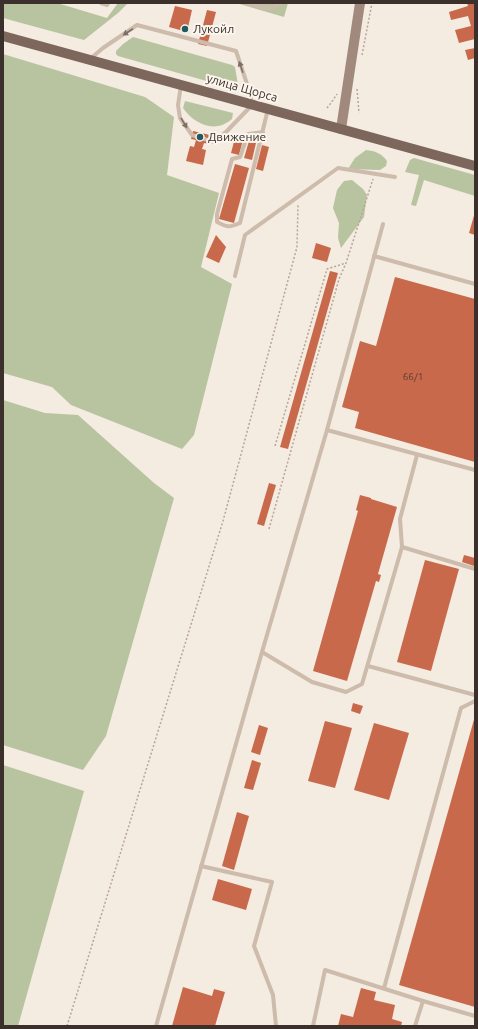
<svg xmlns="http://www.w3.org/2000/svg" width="478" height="1029" font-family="Ubuntu,sans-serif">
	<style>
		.green { fill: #b8c4a0 }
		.building { fill: #c8694b }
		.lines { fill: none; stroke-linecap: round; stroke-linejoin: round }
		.path { stroke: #b9a596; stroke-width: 1.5; stroke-dasharray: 2 2; stroke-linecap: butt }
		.lane { stroke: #cdbbac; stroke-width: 4 }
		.secondary { stroke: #a18a7d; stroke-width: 10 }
		.primary { stroke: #7d675c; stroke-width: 10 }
		.oneway { fill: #7d6f65 }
		.poi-dot { fill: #1f5a5e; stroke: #fbf5ee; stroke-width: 1.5 }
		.labels { text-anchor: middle; stroke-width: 4; stroke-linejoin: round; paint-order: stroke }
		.number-label { font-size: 10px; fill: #5e3e33 }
		.poi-label { font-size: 12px; fill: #3b302b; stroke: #fbf5ee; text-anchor: start }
		.street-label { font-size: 12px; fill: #3b302b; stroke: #fbf5ee }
	</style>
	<rect width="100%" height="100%" fill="#f4ebe1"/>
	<g class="green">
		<polygon points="3,3 57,3 107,18 118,3 128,3 118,13 84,40 3,18"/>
		<polygon points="236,3 288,3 284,17"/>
		<polygon points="133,37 232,65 235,67 238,85 235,89 118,56 116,54 116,51 123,44"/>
		<polygon points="3,54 145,97 174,117 167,175 219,193 201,267 232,284 194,435 182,449 71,405 52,387 3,373"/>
		<path d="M185,101L233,113L232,119C215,134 194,124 183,108Z"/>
		<path d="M366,150C375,151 381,153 387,161L386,166L380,170L348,169L355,158Z"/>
		<polygon points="414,158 475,175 475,196 424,180 416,206 411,205 419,175 405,172 410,160"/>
		<polygon points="352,180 363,189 367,195 364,217 341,248 338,238 339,223 333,208 337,190 344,181"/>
		<polygon points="3,400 45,413 78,415 154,483 174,498 106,736 83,770 3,745"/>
		<polygon points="3,765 84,791 18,1026 3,1026"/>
	</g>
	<g class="building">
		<polygon points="467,3 475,3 475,39 459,43 455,30 471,26 468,16 451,20 449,12 468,6"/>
		<polygon points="175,6 192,10 187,32 169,27"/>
		<polygon points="207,10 216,12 207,46 198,44"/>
		<polygon points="475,48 475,58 468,60 465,50"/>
		<polygon points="193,131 210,135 208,144 204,143 202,149 206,150 203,165 186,161 190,146 194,147 196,140 191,139"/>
		<polygon points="235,138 243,140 239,155 231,153"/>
		<polygon points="249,141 256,143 252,160 244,158"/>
		<polygon points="262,145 269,147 263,171 256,169"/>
		<polygon points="235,164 249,168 234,223 219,219"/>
		<polygon points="475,212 475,235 469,233"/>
		<polygon points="216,235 226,247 219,263 206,257"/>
		<polygon points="316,243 331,248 327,262 312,258"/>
		<polygon points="330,271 338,273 288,449 280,447"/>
		<polygon points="395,277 475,299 475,462 355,428 359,412 342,407 360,341 376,346"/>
		<polygon points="269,483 276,485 264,526 257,524"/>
		<polygon points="360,495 371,498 371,499 397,507 378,574 381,575 379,582 376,581 347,681 313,671 358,511 356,510"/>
		<polygon points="464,555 475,558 474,566 462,562"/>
		<polygon points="425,560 459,569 431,671 397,662"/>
		<polygon points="353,703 363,706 360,714 351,711"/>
		<polygon points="475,716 475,1007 399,985"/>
		<polygon points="325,721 352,728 335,788 308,781"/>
		<polygon points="374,723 409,733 389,800 354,790"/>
		<polygon points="259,725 268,728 260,755 251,752"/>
		<polygon points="252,760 261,763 253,790 244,788"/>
		<polygon points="237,812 249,816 234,870 222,866"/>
		<polygon points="218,879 252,889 246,910 212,900"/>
		<polygon points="183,987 212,996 214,989 225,992 215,1026 172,1026"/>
		<polygon points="361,988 376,992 374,1000 395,1005 392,1019 402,1022 401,1026 338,1026 341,1014 353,1017"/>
	</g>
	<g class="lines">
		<g class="path">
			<polyline points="362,55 372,3"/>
			<polyline points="357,89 359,113"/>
			<polyline points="327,108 331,103 337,94"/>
			<polyline points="275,446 327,269 346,263"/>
			<polyline points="269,529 339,279 346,263 373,179"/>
			<polyline points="67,1026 223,521 297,247 298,205"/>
		</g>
		<g class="lane">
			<polyline points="101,3 107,5 108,3"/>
			<path d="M247,3C260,7 270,12 281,3"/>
			<polyline points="90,59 103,48 137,25 236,51 249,90 252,105 227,131 214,142 192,135 180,118 178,105 181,85"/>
			<path d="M263,132L248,134L240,157L232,159L217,214V222C227,227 229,228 240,223L268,109"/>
			<polyline points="383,224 327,430 475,470"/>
			<polyline points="374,256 475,284"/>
			<polyline points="235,276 245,235 338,168 395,177"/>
			<polyline points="417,455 400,519 402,547 475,569"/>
			<polyline points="262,652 327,430"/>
			<polyline points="368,666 475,695"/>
			<polyline points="201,866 272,882 254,946 273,995 276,1026"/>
			<polyline points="384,988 461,708 475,701"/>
			<polyline points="423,1001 475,1016"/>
			<polyline points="156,1026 262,652 312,682 346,692 362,684 402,547"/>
			<polyline points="313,1026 325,970 423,1001 415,1026"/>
		</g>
		<polyline class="secondary" points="341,129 360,3"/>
		<polyline class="primary" points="3,36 475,166"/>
	</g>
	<defs><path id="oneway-solid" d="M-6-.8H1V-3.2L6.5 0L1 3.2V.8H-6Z"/></defs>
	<g class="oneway">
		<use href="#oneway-solid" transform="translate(128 32) rotate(147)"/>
		<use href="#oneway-solid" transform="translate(241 67) rotate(-109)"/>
		<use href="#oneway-solid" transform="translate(184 123) rotate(59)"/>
	</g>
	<g class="poi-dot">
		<circle cx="185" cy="29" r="4"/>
		<circle cx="200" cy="137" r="4"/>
	</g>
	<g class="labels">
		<g class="number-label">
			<text x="413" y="380">66/1</text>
		</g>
		<g class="poi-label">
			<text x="193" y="33">Лукойл</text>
			<text x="208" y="141">Движение</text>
		</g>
		<g class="street-label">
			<text transform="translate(242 88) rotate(16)" y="4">улица Щорса</text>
		</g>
	</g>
	<rect width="478" height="1029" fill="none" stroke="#3b302b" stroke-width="8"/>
</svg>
